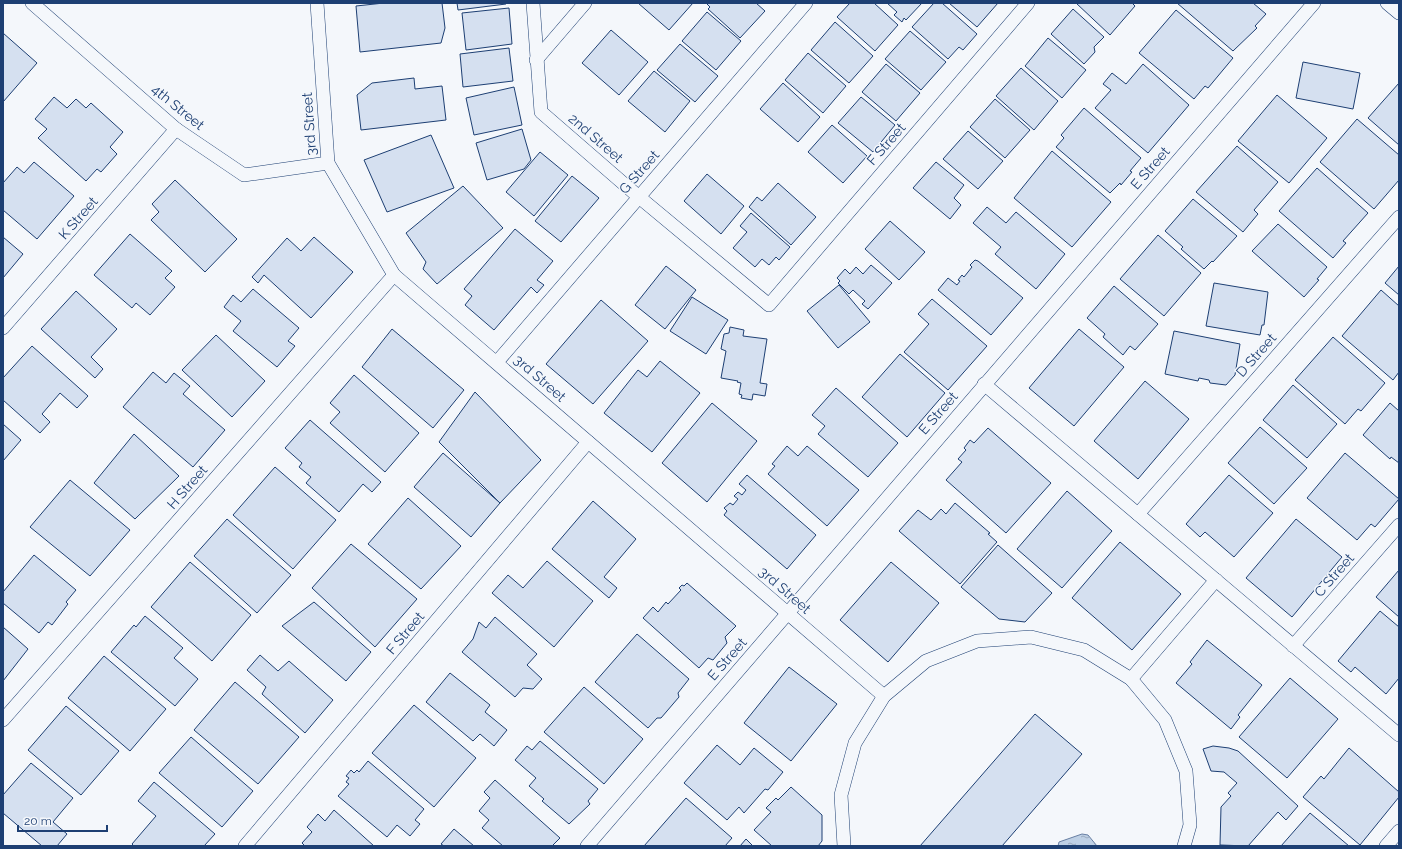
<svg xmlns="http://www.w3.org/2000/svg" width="1402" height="849" font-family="Raleway,sans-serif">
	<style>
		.water { fill: url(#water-ripples); stroke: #687fa3 }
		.building { fill: #d5e0f0; stroke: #1d3f73 }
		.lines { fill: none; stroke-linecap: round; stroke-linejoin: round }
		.lane-casing { stroke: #1d3f73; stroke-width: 14 }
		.lane { stroke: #f4f7fb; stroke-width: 13 }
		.labels { text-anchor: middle; stroke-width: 3; stroke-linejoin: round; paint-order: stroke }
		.street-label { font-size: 14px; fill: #1d3f73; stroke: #f4f7fb }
	</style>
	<defs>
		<pattern id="water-ripples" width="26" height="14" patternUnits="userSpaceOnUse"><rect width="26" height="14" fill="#bed0e5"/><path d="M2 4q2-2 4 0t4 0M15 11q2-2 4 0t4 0" fill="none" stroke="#9aaabe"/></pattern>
	</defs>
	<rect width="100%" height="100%" fill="#f4f7fb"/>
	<polygon class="water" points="1082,834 1088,835 1097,846 1058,846 1059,842"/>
	<g class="building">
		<polygon points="384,3 442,3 445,28 441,43 360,52 356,6"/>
		<polygon points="457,3 506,3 506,4 458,10"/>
		<polygon points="638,3 693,3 669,30"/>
		<polygon points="706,3 756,3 765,11 740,38 708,9 710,7"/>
		<polygon points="850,3 874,3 898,25 875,51 837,17"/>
		<polygon points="887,3 922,3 906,20 904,18 902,22 894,15 897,12"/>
		<polygon points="934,3 942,3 977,34 963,50 959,47 948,59 912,27"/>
		<polygon points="949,3 998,3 977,27"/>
		<polygon points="1076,3 1132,3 1135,6 1110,35"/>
		<polygon points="1177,3 1253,3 1266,14 1255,26 1257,28 1233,51"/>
		<polygon points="509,8 512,44 466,50 462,13"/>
		<polygon points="1073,9 1104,37 1094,47 1095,52 1084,64 1051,34"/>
		<polygon points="1176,10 1233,58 1208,88 1205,86 1194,99 1139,53"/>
		<polygon points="707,12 741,41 716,70 682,41"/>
		<polygon points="835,22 873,56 849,83 811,50"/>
		<polygon points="611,30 648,62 619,95 582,63"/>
		<polygon points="910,31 946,62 921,90 885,59"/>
		<polygon points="3,33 37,63 3,102"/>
		<polygon points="1048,38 1086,70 1062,98 1025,66"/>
		<polygon points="680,44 718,76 695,102 657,70"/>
		<polygon points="509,48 513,81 463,87 460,54"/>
		<polygon points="808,53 846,86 823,113 785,80"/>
		<polygon points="1303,62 1360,73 1353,109 1296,98"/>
		<polygon points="886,64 920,93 896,121 862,92"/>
		<polygon points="1143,64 1189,105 1148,153 1095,108 1111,90 1103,84 1112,73 1126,84"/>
		<polygon points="1021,68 1058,101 1034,130 996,96"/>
		<polygon points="654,71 690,101 665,132 628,101"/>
		<polygon points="414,78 415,89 442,86 446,120 361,130 357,95 372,83"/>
		<polygon points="783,83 820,117 798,142 760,109"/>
		<polygon points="1399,83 1399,145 1368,118"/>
		<polygon points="514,87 522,125 474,135 466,98"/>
		<polygon points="1277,95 1327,138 1289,183 1238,141"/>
		<polygon points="54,97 67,108 76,99 86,108 91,103 123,132 110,147 117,154 101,172 97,169 86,181 38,138 47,129 35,119"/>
		<polygon points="861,97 895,125 873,152 838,123"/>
		<polygon points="995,99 1030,130 1005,158 970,127"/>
		<polygon points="1084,108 1141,158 1130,171 1132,172 1121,185 1120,183 1110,193 1056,147 1064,138 1061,135"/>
		<polygon points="1357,119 1399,155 1399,180 1374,209 1320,162"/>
		<polygon points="832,125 867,156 843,183 808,152"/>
		<polygon points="522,129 531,160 524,169 487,180 476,143"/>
		<polygon points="968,131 1003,161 978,189 943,159"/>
		<polygon points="431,135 454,188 387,212 364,160"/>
		<polygon points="1237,146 1278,182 1254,210 1258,214 1243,232 1196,192"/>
		<polygon points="1052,151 1111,202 1072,247 1014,198"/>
		<polygon points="540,152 568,175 534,216 506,192"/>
		<polygon points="34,162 74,196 37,239 3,210 3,183 17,167 24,173"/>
		<polygon points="936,162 964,185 954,198 961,205 950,219 913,188"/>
		<polygon points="1317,168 1368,213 1343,241 1346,243 1333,258 1279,211"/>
		<polygon points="707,174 744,206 721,234 684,201"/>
		<polygon points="572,176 599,198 561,242 535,221"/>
		<polygon points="175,180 237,239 205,272 151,220 159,212 152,204"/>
		<polygon points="778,183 816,217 791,245 749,207 757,197 762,201"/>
		<polygon points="463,186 503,228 437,284 423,269 426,262 406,233"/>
		<polygon points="1193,199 1237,236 1213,262 1212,261 1204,269 1181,249 1183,247 1165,231"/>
		<polygon points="987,207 1006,223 1016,212 1065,254 1036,289 995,254 1001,247 973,223"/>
		<polygon points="751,213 790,247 779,260 776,257 769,265 762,259 755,267 733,248 747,232 740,226"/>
		<polygon points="890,221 925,252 899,280 865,249"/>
		<polygon points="1278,224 1327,267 1317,279 1319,280 1304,297 1252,251"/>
		<polygon points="515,229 553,261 537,280 544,285 537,293 531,287 494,330 465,305 472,296 464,289"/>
		<polygon points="130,234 172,271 165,278 175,287 150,315 136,303 132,308 94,275"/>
		<polygon points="1158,235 1201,273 1164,316 1120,279"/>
		<polygon points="3,237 23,254 3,278"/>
		<polygon points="314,237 353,272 311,318 264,275 258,283 252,277 287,238 301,251"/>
		<polygon points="975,260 978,261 1023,298 991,335 938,290 948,278 957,285 960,281 958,280 962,275 964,277 972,267 970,265"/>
		<polygon points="871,265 892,283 868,309 862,304 865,301 853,290 849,294 838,283 840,281 837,278 845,269 850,274 856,267 863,274"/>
		<polygon points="666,266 696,290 665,329 635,305"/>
		<polygon points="1399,266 1399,295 1385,283"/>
		<polygon points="1214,283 1268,292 1264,325 1262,325 1260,335 1206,326"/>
		<polygon points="839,285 870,322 838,348 807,311"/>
		<polygon points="1114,286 1158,324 1135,350 1130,346 1123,355 1103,337 1105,334 1087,318"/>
		<polygon points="253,289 299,328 288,341 295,346 277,367 233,331 241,321 224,307 233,295 241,302"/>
		<polygon points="1381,290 1399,306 1399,372 1393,380 1342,336"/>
		<polygon points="76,291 117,329 91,357 103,369 95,378 41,329"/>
		<polygon points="692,297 728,320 706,354 670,331"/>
		<polygon points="932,299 987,346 948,390 904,352 929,324 918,314"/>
		<polygon points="601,300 648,341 593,404 546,364"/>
		<polygon points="730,327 744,330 743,336 767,339 760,383 767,384 765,396 753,394 752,400 741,398 742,395 739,394 741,383 737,382 738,381 721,378 726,351 721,349 724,334 729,333"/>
		<polygon points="392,329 464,390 433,428 362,367"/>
		<polygon points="1079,329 1124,367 1074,426 1029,388"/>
		<polygon points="1174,331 1240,344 1235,375 1226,385 1210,383 1209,380 1199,378 1198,381 1165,374"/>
		<polygon points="216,335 265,381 232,417 182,370"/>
		<polygon points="1333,337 1385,383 1361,411 1358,409 1345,424 1295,380"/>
		<polygon points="32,346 88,396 77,408 60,393 42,414 50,422 40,433 3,400 3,378"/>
		<polygon points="900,354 945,393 907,437 862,397"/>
		<polygon points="660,361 700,393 652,452 604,413 638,370 647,377"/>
		<polygon points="153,372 166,383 174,373 190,386 183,394 225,430 193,467 123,407"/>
		<polygon points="354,375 419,433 385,472 330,423 340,412 330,403"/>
		<polygon points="1145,381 1189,419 1138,479 1094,441"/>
		<polygon points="1293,385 1337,424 1307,458 1263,420"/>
		<polygon points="836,388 898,443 868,477 818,434 825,426 812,415"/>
		<polygon points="475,392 541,460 500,503 439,442"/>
		<polygon points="712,403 757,441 707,502 662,463"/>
		<polygon points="1390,403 1399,411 1399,463 1391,457 1390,459 1363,435"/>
		<polygon points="310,420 381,482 372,492 363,484 339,512 306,483 311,477 299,467 302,463 285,448"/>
		<polygon points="3,424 21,440 3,461"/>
		<polygon points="1260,427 1307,468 1274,504 1228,463"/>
		<polygon points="988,428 1051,483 1006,533 946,480 962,462 958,459 966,450 964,448 970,440 974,443"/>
		<polygon points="134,434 179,476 135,519 94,483"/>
		<polygon points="787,446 798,456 807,446 859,490 827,526 768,474 775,466 772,464"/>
		<polygon points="443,453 500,503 471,537 414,487"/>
		<polygon points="1345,453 1399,499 1375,527 1371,524 1357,540 1307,498"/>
		<polygon points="275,467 336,520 293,569 233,515"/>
		<polygon points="747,475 816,535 787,569 724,515 727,511 724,508 730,503 733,505 738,499 734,496 738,492 742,495 746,490 739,484"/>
		<polygon points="1229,475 1273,513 1234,557 1205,532 1200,537 1186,524"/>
		<polygon points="70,480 130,530 90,576 30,527"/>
		<polygon points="1067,491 1112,531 1062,588 1017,549"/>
		<polygon points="408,498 461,546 421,589 368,544"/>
		<polygon points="593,501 636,539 604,577 617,588 609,598 552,549"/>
		<polygon points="955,503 990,533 988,534 997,542 960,584 899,531 918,510 931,520 941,509 946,514"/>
		<polygon points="227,519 291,575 257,613 194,556"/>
		<polygon points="1296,519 1342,557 1292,617 1246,578"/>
		<polygon points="1120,542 1181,594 1132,650 1072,598"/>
		<polygon points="351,544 417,599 375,647 312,588"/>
		<polygon points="998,545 1052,593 1025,622 999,619 961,587"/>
		<polygon points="34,555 76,590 66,602 68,604 52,625 48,622 39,633 3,603 3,592"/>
		<polygon points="547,561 593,601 554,647 492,593 508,575 523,588"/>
		<polygon points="190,562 251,615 212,661 151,607"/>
		<polygon points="891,562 939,603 888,662 840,620"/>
		<polygon points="1399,570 1399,617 1376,597"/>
		<polygon points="687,583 736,626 725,637 727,643 713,660 708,658 699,668 643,618 653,607 658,612 666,602 668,604 681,590 679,588 682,585 684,586"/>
		<polygon points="314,602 371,652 346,681 282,626"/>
		<polygon points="1380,611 1399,627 1399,678 1386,694 1355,667 1351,672 1338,661"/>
		<polygon points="145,616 183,648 174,658 198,679 175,706 111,652 134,625 136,627"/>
		<polygon points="495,617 537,654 527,665 542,679 533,689 523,688 515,697 462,652 473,639 479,622 486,628"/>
		<polygon points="3,627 28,649 3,681"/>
		<polygon points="637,634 689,679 678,693 679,697 661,718 657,718 648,728 595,682"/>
		<polygon points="1207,640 1262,685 1238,715 1240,717 1231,729 1176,683 1192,664 1190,662"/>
		<polygon points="260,655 278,671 289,661 333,700 305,733 262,694 266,687 247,670"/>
		<polygon points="104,656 166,709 130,751 68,698"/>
		<polygon points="789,667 837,704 791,761 744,723"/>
		<polygon points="450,673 490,705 485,712 507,730 494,746 480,734 473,741 426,702"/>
		<polygon points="1290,678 1338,719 1287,778 1239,737"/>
		<polygon points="235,682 299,737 258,784 194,730"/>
		<polygon points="584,687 643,739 604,784 544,732"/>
		<polygon points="414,705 476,758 434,807 372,753"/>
		<polygon points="66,706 119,751 81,795 28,750"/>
		<polygon points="1035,714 1082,754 1002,846 920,846"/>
		<polygon points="191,737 253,791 222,827 159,773"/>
		<polygon points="540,741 598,789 588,801 590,804 569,824 542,801 544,799 529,786 536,778 515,760 527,746 532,750"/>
		<polygon points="717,745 740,765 754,748 783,772 768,790 765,789 744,813 739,807 727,820 684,783"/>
		<polygon points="1213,746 1229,748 1238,751 1298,806 1286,820 1278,812 1248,846 1220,845 1221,807 1231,796 1228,793 1237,783 1224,772 1211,771 1203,749"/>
		<polygon points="1349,748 1399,792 1399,797 1360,845 1303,797 1321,776 1324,779"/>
		<polygon points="368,761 424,809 415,820 420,824 410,836 397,825 387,837 338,796 349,784 346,782 349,778 346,776 351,770 354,773 357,770 359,772"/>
		<polygon points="31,763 73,798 53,822 67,834 57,846 42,846 3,813 3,795"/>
		<polygon points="495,780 560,838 552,846 503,846 482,828 489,820 479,811 490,798 484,792"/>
		<polygon points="154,782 215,834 204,846 134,846 132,844 156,816 138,801"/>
		<polygon points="791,787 822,815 822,841 818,846 772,846 754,830 771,812 766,808 776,798 778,800"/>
		<polygon points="686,798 732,838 725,846 644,846"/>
		<polygon points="334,810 374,846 305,846 302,843 312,832 307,827 318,814 325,821"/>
		<polygon points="1310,813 1349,846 1281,846"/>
		<polygon points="454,829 474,846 444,846 441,844"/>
		<polygon points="746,839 753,846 740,846"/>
	</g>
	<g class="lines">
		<g class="lane-casing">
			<g id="lane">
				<polyline points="32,3 176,129 244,175 328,163"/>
				<polyline points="317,3 328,163 394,275 884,696"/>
				<polyline points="533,3 541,112 639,197 769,305 1028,3"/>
				<polyline points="1387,3 1399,13"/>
				<polyline points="536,60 585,3"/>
				<polyline points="3,328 176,129"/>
				<polyline points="497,362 806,3"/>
				<polyline points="984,384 1399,735"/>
				<polyline points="1138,514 1399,217"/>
				<polyline points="1293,646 1399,525"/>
				<polyline points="1131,679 1216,580"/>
				<polyline points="3,720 394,275"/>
				<polyline points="245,846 588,442"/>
				<polyline points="587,846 1314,3"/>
				<polyline points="844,846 841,795 855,743 884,696 926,661 977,641 1031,637 1084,650 1131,679 1165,720 1186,771 1190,825 1184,846"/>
				<polyline points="1386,846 1399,831"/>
			</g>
		</g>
		<use href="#lane" class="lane"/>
	</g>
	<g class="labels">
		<g class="street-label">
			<text transform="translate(178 107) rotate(39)" y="5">4th Street</text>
			<text transform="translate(309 124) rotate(-94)" y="5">3rd Street</text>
			<text transform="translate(596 138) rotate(41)" y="5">2nd Street</text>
			<text transform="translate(886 144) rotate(-49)" y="5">F Street</text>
			<text transform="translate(1150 168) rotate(-49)" y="5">E Street</text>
			<text transform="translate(639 172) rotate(-49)" y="5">G Street</text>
			<text transform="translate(78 218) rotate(-49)" y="5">K Street</text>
			<text transform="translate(1256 355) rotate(-49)" y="5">D Street</text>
			<text transform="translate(540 378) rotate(41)" y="5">3rd Street</text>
			<text transform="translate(938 413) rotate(-49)" y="5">E Street</text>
			<text transform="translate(187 487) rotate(-49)" y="5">H Street</text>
			<text transform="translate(1334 575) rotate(-49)" y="5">C Street</text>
			<text transform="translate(785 590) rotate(41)" y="5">3rd Street</text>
			<text transform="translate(405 633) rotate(-50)" y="5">F Street</text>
			<text transform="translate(727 659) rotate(-49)" y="5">E Street</text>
		</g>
	</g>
	<rect width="1402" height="849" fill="none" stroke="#1d3f73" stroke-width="8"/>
	<path d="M18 825v6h89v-6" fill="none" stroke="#1d3f73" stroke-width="2"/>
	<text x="24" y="825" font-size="12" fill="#1d3f73" stroke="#f4f7fb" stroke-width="3" paint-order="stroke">20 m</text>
</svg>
